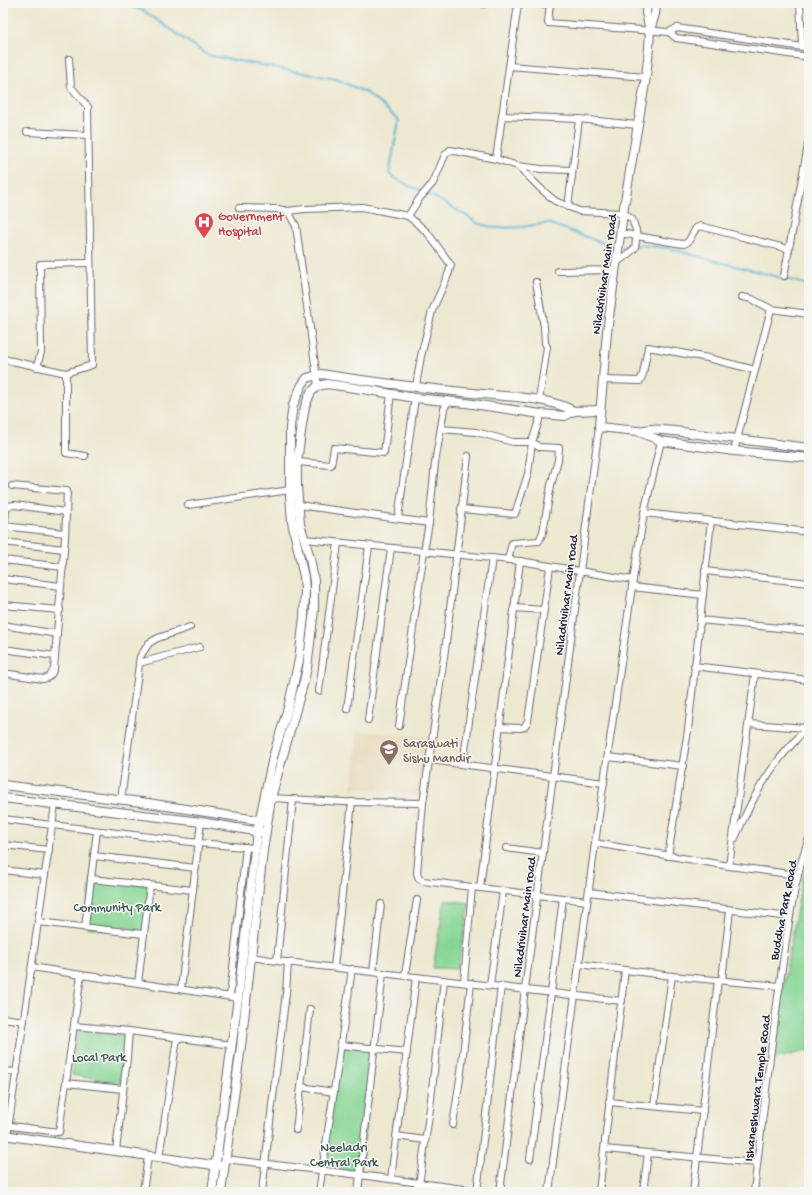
<svg xmlns="http://www.w3.org/2000/svg" width="812" height="1195" font-family="'Gochi Hand',sans-serif">
	<style>
		.built { fill: #e6daba }
		.green { fill: #87d594; stroke: #547c68 }
		.lines { fill: none; stroke-linecap: round; stroke-linejoin: round }
		.stream { stroke: #56b3d4; stroke-width: 2 }
		.minor-casing { stroke: #69676f; stroke-width: 8 }
		.tertiary-casing { stroke: #69676f; stroke-width: 10 }
		.minor { stroke: #fff; stroke-width: 6 }
		.tertiary { stroke: #fff; stroke-width: 8 }
		.labels { text-anchor: middle; stroke-width: 3; stroke-linejoin: round; paint-order: stroke }
		.health-label { font-size: 13px; fill: #be3a42; stroke: #f6f6f2; text-anchor: start }
		.street-label { font-size: 13px; fill: #22223b; stroke: #f6f6f2 }
		.education-label { font-size: 13px; fill: #785e54; stroke: #f6f6f2; text-anchor: start }
		.park-label { font-size: 13px; fill: #405856; stroke: #f6f6f2 }
	</style>
	<rect width="100%" height="100%" fill="#f6f6f2"/>
	<filter id="ink" filterUnits="userSpaceOnUse"><feTurbulence type="fractalNoise" baseFrequency=".025" numOctaves="2"/><feDisplacementMap in="SourceGraphic" scale="8" xChannelSelector="R" yChannelSelector="G"/><feConvolveMatrix kernelMatrix="1 2 1 2 8 2 1 2 1" color-interpolation-filters="sRGB"/></filter>
	<filter id="wash" filterUnits="userSpaceOnUse"><feTurbulence type="fractalNoise" baseFrequency=".012" numOctaves="4" result="noise"/><feDisplacementMap in="SourceGraphic" scale="16" xChannelSelector="R" yChannelSelector="G"/><feGaussianBlur stdDeviation="0.9" result="paint"/><feColorMatrix in="noise" values="0 0 0 0 0 0 0 0 0 0 0 0 0 0 0 0 0 1.4 0 .05"/><feComposite in="paint" operator="in"/></filter>
	<g filter="url(#wash)">
		<rect width="100%" height="100%" fill="#ede8d0"/>
		<polygon class="built" points="358,731 427,737 421,795 352,788"/>
		<g class="green">
			<polygon points="809,848 809,1050 770,1060 807,852"/>
			<polygon points="91,879 150,885 143,934 85,927"/>
			<polygon points="445,900 470,903 457,969 433,968 438,937"/>
			<polygon points="77,1031 125,1035 120,1083 72,1075"/>
			<polygon points="341,1045 374,1048 360,1175 322,1170"/>
		</g>
		<g class="lines">
			<g class="stream">
				<polyline points="82,3 92,4 98,3"/>
				<polyline points="122,3 144,11 207,55 336,79 367,93 399,120 389,174 395,178 411,187 421,190 438,199 467,216 477,223 495,228 522,227 548,223 611,246 617,247"/>
				<polyline points="621,248 640,245 668,248 704,258 809,285"/>
			</g>
		</g>
	</g>
	<g filter="url(#ink)">
		<g class="lines">
			<g class="minor-casing">
				<g id="minor">
					<polyline points="482,3 483,4 489,3"/>
					<polyline points="512,3 518,4 550,4"/>
					<polyline points="550,3 548,23 669,32 677,28 809,48"/>
					<polyline points="800,3 802,46"/>
					<polyline points="669,32 676,38 809,57"/>
					<polyline points="509,66 646,77"/>
					<polyline points="502,116 579,119 637,125"/>
					<polyline points="27,132 88,135"/>
					<polyline points="496,159 518,4"/>
					<polyline points="518,166 541,169 572,170"/>
					<polyline points="568,207 579,119"/>
					<polyline points="239,208 278,209 288,211 296,226 318,386"/>
					<polyline points="288,211 304,209 362,207 408,216 427,232 451,265 448,275 432,311 421,356 416,386"/>
					<polyline points="408,216 419,199 433,183 445,155 450,150 496,159 518,166 540,188 555,201 579,211 623,213 632,219 636,230 636,240 635,248 627,255 616,263"/>
					<polyline points="620,233 676,243 684,244 688,242 696,228 700,226 789,249"/>
					<polyline points="558,271 615,270"/>
					<polyline points="784,276 809,140"/>
					<polyline points="536,282 544,327 545,343 547,347 539,400"/>
					<polyline points="742,297 752,299 771,309 809,314"/>
					<polyline points="3,359 66,373 92,365 88,107 71,87 69,59"/>
					<polyline points="37,367 41,352 40,264 90,263"/>
					<polyline points="66,373 66,453 85,456"/>
					<polyline points="603,380 640,381 643,374 648,347 708,358 755,370"/>
					<polyline points="441,429 476,432 513,442 532,442 528,474 515,514 461,509"/>
					<polyline points="734,451 771,309"/>
					<polyline points="468,456 446,643 423,803 417,873 419,879 423,881 587,901"/>
					<polyline points="297,462 331,465 334,448 384,453 391,393"/>
					<polyline points="188,505 290,490"/>
					<polyline points="298,505 429,523"/>
					<polyline points="644,513 809,532"/>
					<polyline points="398,518 415,398"/>
					<polyline points="4,526 65,533"/>
					<polyline points="305,539 520,561 633,580"/>
					<polyline points="3,540 6,510 7,506 15,505 66,512"/>
					<polyline points="3,542 64,549"/>
					<polyline points="3,560 63,567"/>
					<polyline points="508,560 512,543 539,541 543,532 551,485 558,460 559,448 539,447 532,442 541,414"/>
					<polyline points="705,571 809,583"/>
					<polyline points="3,579 61,586"/>
					<polyline points="632,587 703,595"/>
					<polyline points="3,605 60,610"/>
					<polyline points="514,608 544,610"/>
					<polyline points="700,620 809,631"/>
					<polyline points="3,625 57,634"/>
					<polyline points="3,649 55,656"/>
					<polyline points="139,663 200,647"/>
					<polyline points="694,666 809,680"/>
					<path d="M3,673L43,679C50,678 51,675 54,669L65,538L67,491L12,486"/>
					<polyline points="319,691 338,543"/>
					<polyline points="347,709 369,546"/>
					<polyline points="368,720 391,548"/>
					<polyline points="749,724 807,728"/>
					<polyline points="399,726 424,551 429,523 435,463 444,409 448,401"/>
					<polyline points="500,727 521,728 524,727 528,721 550,567"/>
					<polyline points="608,757 683,766"/>
					<polyline points="430,760 604,783"/>
					<polyline points="463,764 492,558"/>
					<polyline points="271,798 344,802 423,803"/>
					<polyline points="121,800 140,657 149,643 158,638 190,627"/>
					<polyline points="3,819 199,843 254,848"/>
					<path d="M735,838C751,801 766,772 794,742C798,737 803,731 809,727"/>
					<polyline points="595,843 729,866 798,875"/>
					<polyline points="3,845 49,850"/>
					<polyline points="506,848 543,853"/>
					<polyline points="94,856 196,868"/>
					<polyline points="668,856 688,730 711,521"/>
					<polyline points="729,866 755,674"/>
					<polyline points="3,870 45,875"/>
					<polyline points="91,879 193,890"/>
					<polyline points="480,888 520,561"/>
					<polyline points="589,892 790,917"/>
					<polyline points="38,922 143,934"/>
					<polyline points="85,927 97,831"/>
					<polyline points="252,957 277,961 622,1001"/>
					<polyline points="277,961 293,799"/>
					<polyline points="579,964 672,976 780,986"/>
					<polyline points="32,967 81,975 138,983 238,998"/>
					<polyline points="334,967 352,802"/>
					<polyline points="373,972 381,904"/>
					<polyline points="405,975 417,900"/>
					<polyline points="722,980 730,910"/>
					<polyline points="464,982 472,887"/>
					<polyline points="138,983 150,885"/>
					<polyline points="490,985 503,891"/>
					<polyline points="181,989 201,822"/>
					<polyline points="230,996 246,847"/>
					<polyline points="3,1018 24,1021"/>
					<polyline points="74,1026 129,1031 232,1045"/>
					<polyline points="341,1045 407,1052"/>
					<polyline points="3,1071 17,1072"/>
					<polyline points="66,1083 123,1089"/>
					<polyline points="301,1087 334,1092"/>
					<polyline points="609,1102 703,1111"/>
					<polyline points="654,1106 672,976"/>
					<polyline points="3,1125 59,1132 81,975"/>
					<polyline points="453,1125 461,1072 471,983"/>
					<polyline points="296,1130 310,1009"/>
					<polyline points="7,1136 55,805"/>
					<polyline points="396,1136 425,1140"/>
					<polyline points="604,1149 757,1163"/>
					<polyline points="116,1151 127,1058 129,1031"/>
					<polyline points="159,1158 177,1038"/>
					<polyline points="225,1159 360,1175 486,1192"/>
					<polyline points="530,1159 563,898"/>
					<polyline points="391,1179 416,977"/>
					<polyline points="143,1192 148,1156"/>
					<polyline points="262,1192 272,1105 286,993 288,962"/>
					<polyline points="319,1192 352,969"/>
					<polyline points="358,1192 383,973"/>
					<polyline points="418,1192 430,1108 444,980"/>
					<polyline points="477,1192 501,986"/>
					<polyline points="500,1192 525,989 599,427"/>
					<polyline points="549,1192 595,843 633,580 644,513 661,441"/>
					<polyline points="599,1192 625,970"/>
					<polyline points="643,1192 648,1153"/>
					<polyline points="693,1192 718,980"/>
					<path d="M754,1192C762,1120 771,1047 781,975C788,929 793,882 809,838"/>
				</g>
			</g>
			<g class="tertiary-casing">
				<g id="tertiary">
					<polyline points="647,3 646,13 650,30"/>
					<polyline points="656,3 655,14 650,30 649,48 646,77 623,213 607,332 599,427 637,431 661,441 734,451 809,458"/>
					<polyline points="638,431 651,429 674,431 809,448"/>
					<polyline points="3,785 141,802 264,821"/>
					<polyline points="3,798 201,822 261,832"/>
					<polyline points="3,1135 220,1166"/>
					<path d="M212,1192L238,998L257,832L273,757L288,708L299,660L304,617L305,590L304,577L292,522L290,495V427L293,405L302,385L307,378L321,374C371,382 422,388 473,393C505,397 545,396 574,411"/>
					<polyline points="221,1192 241,1046 263,851 271,798 304,681 307,668 314,610 314,581 310,558 300,524 297,486 297,462 302,425 305,406 311,392 318,386 327,384 369,390 415,398 466,403 541,414 565,416 574,411 600,410"/>
				</g>
			</g>
			<use href="#minor" class="minor"/>
			<use href="#tertiary" class="tertiary"/>
		</g>
	</g>
	<defs>
		<g id="hospital-pin" transform="scale(1)"><path d="M0 17L-7.5 6A9.5 9.5 0 1 1 7.5 6Z" fill="#e0444e" stroke="#f6f6f2"/><path d="M-5-5h3v3.5h4V-5h3V5h-3V1.5h-4V5h-3Z" fill="#fff"/></g>
		<g id="school-pin" transform="scale(1)"><path d="M0 17L-7.5 6A9.5 9.5 0 1 1 7.5 6Z" fill="#8d6e63" stroke="#f6f6f2"/><path d="M0-5L7-2L0 1L-7-2ZM-4 1L0 2.5L4 1V4Q0 6-4 4Z" fill="#fff"/></g>
	</defs>
	<g fill-rule="evenodd">
		<use href="#hospital-pin" x="204" y="222"/>
		<use href="#school-pin" x="389" y="749"/>
	</g>
	<g class="labels">
		<g class="health-label">
			<text x="218" y="220">Government<tspan x="218" dy="15">Hospital</tspan></text>
		</g>
		<g class="street-label">
			<text transform="translate(603 274) rotate(-82)" y="5">Niladrivihar Main road</text>
			<text transform="translate(565 595) rotate(-83)" y="5">Niladrivihar Main road</text>
			<text transform="translate(782 910) rotate(-79)" y="5">Buddha Park Road</text>
			<text transform="translate(523 917) rotate(-83)" y="5">Niladrivihar Main road</text>
			<text transform="translate(756 1088) rotate(-83)" y="5">Ishaneshwara Temple Road</text>
		</g>
		<g class="education-label">
			<text x="403" y="747">Saraswati<tspan x="403" dy="15">Sishu Mandir</tspan></text>
		</g>
		<g class="park-label">
			<text x="117" y="911">Community Park</text>
			<text x="99" y="1061">Local Park</text>
			<text x="344" y="1151">Neeladri<tspan x="344" dy="15">Central Park</tspan></text>
		</g>
	</g>
	<rect width="812" height="1195" fill="none" stroke="#f6f6f2" stroke-width="16"/>
</svg>
